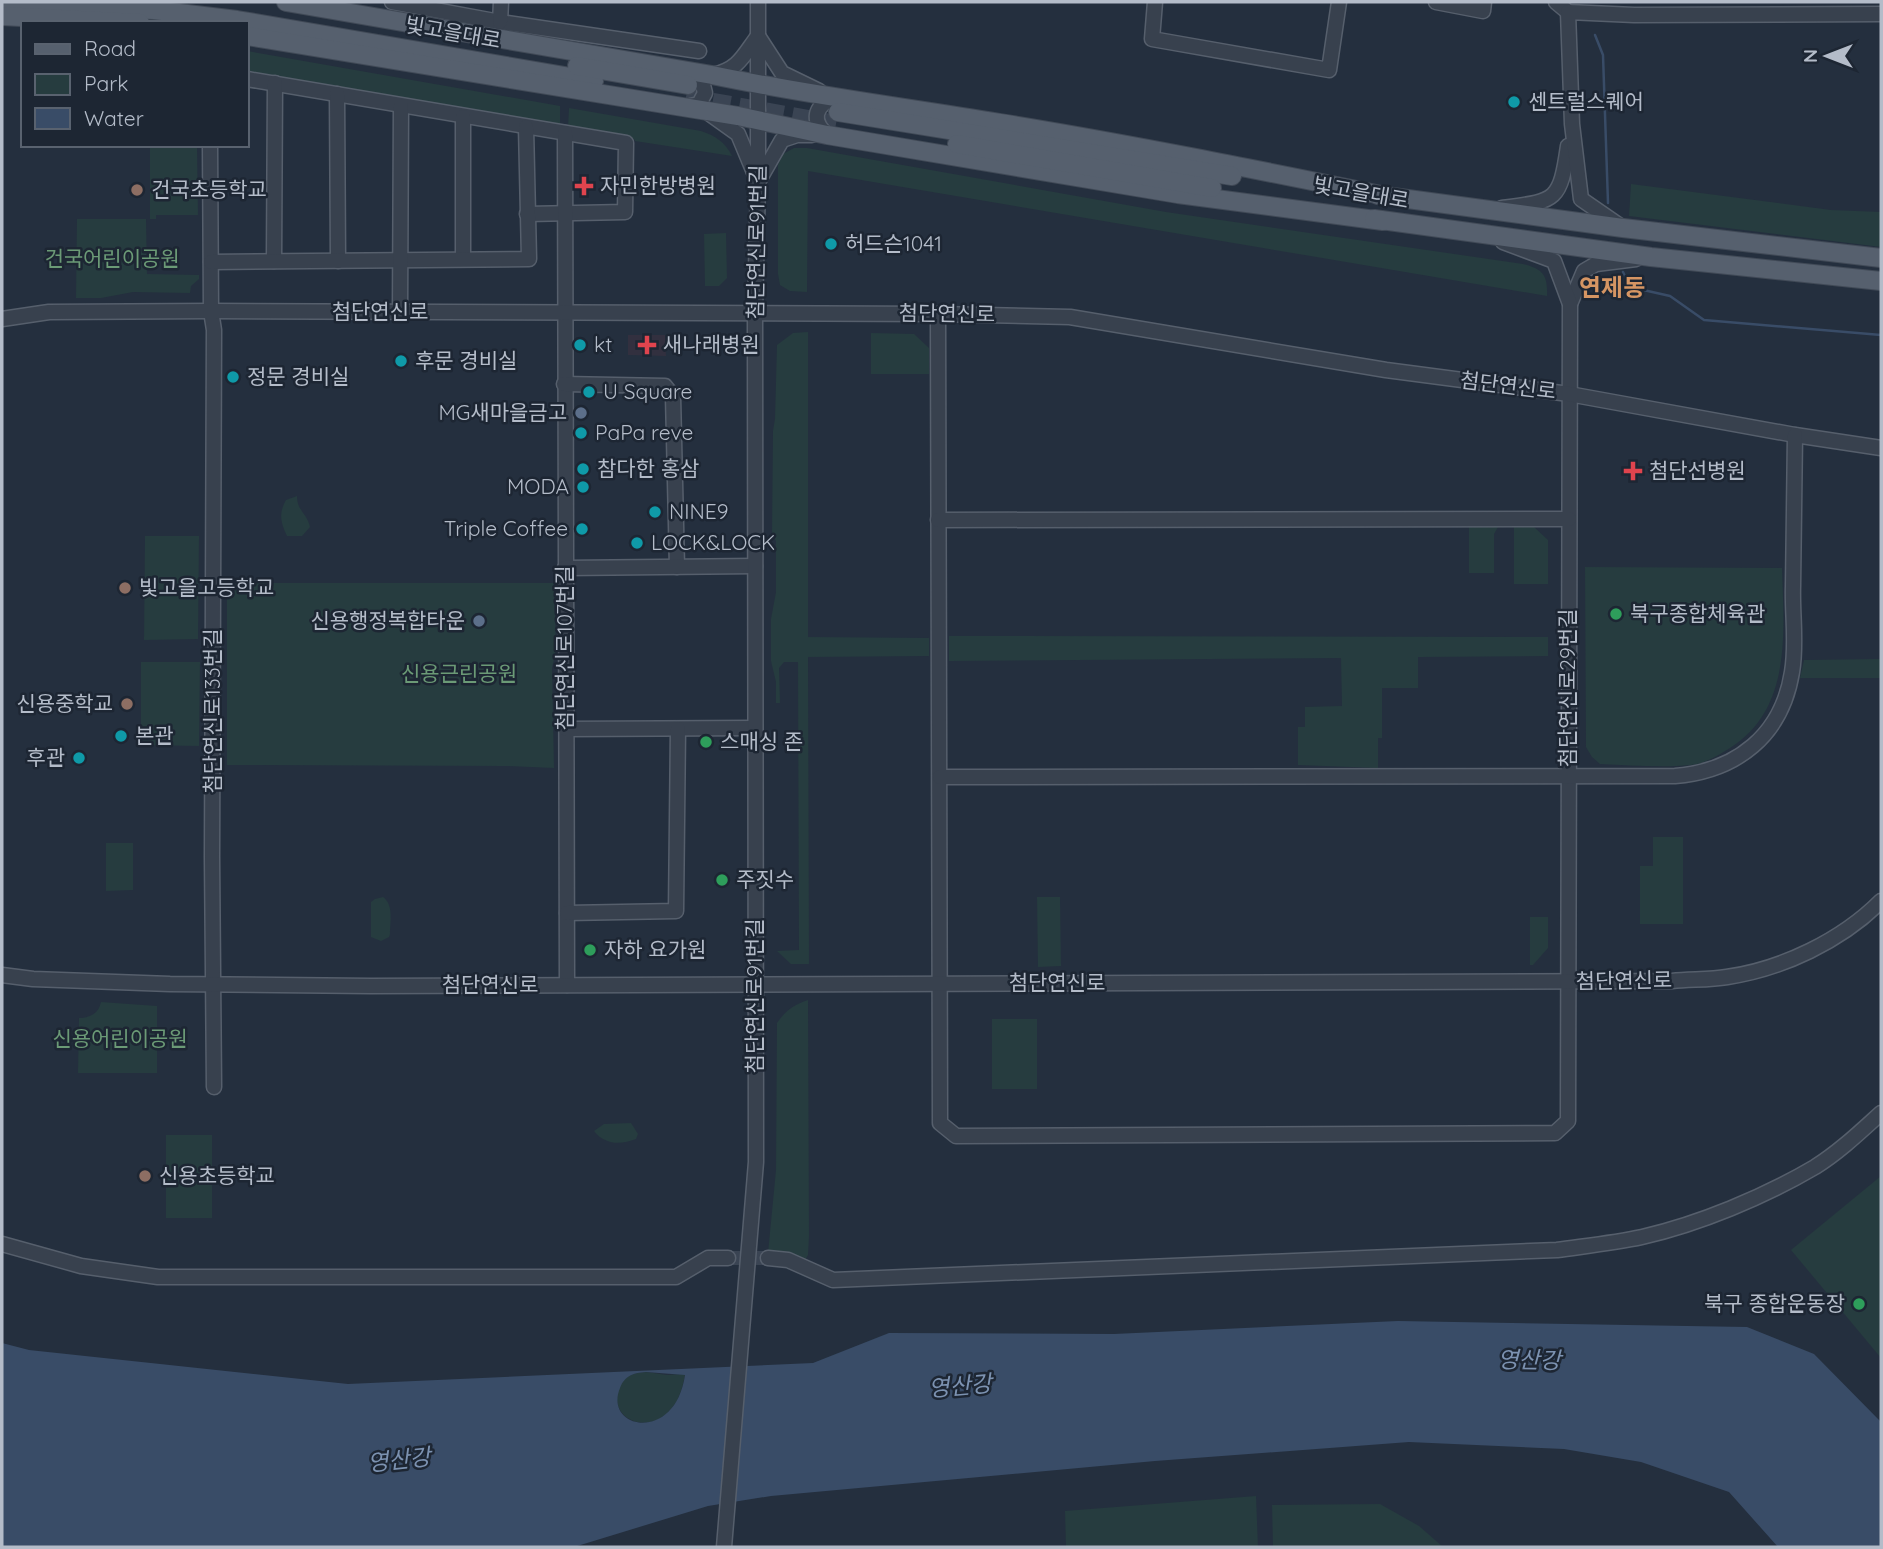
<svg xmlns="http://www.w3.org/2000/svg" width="1883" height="1549" font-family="Quicksand,'Noto Sans KR',sans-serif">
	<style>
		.medical { fill: #32303f }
		.green { fill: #263c3f }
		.water { fill: #394c67; fill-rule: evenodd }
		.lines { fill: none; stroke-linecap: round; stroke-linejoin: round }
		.stream { stroke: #394c67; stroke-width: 2.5 }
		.minor-tunnel { stroke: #3a4453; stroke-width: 14; stroke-dasharray: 14 7; stroke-linecap: butt }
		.major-tunnel { stroke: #3a4453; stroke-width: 18; stroke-dasharray: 18 9; stroke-linecap: butt }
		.minor-casing { stroke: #565f6c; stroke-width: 17 }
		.major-casing { stroke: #414a57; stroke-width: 20 }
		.minor { stroke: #38414e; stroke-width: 14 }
		.major { stroke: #56606e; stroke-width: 18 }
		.culture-dot { fill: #0f9aa8; stroke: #1d2633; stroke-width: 2.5 }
		.health-dot { fill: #e0444e; stroke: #1d2633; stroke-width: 2.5 }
		.education-dot { fill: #8d6e63; stroke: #1d2633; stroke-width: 2.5 }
		.service-dot { fill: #5c6f8a; stroke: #1d2633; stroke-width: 2.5 }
		.leisure-dot { fill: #2e9e5b; stroke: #1d2633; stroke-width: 2.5 }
		.labels { text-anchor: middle; stroke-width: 5; stroke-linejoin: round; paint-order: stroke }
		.street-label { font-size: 21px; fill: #b4bcc9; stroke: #1d2633 }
		.poi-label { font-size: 21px; fill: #b4bcc9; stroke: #1d2633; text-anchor: start }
		.park-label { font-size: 21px; fill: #6b9a76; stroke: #1d2633 }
		.water-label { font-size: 23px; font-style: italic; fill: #7c92b1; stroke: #1d2633 }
		.quarter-label { font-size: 24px; font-weight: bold; fill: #d59563; stroke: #1d2633 }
	</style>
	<rect width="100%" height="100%" fill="#242f3e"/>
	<polygon class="medical" points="628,335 665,335 666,356 628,355"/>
	<g class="green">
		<polygon points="247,51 560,106 560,126 247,74"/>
		<path d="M569,108L701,131C716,136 725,142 732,156L635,141L634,139L568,128Z"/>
		<polygon points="150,145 197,145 198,215 156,215 156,219 150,219"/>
		<path d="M794,148H807L1166,212L1523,264C1543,269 1548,275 1547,296L808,171L807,292L790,291L780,285L778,274V165L783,154Z"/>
		<polygon points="1631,184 1831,210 1881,212 1881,247 1629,216"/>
		<polygon points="77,219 146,219 147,274 199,275 199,279 191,286 190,293 133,292 101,298 76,298"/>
		<polygon points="726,233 727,278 719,286 705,286 704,234"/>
		<polygon points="808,332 808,637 929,638 929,656 808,657 809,964 791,964 777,951 799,950 798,662 784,662 779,668 780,703 776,703 776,682 771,661 771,619 776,592 776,541 772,534 773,431 775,419 777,345 793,333"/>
		<polygon points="871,333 914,334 929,348 929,374 871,374"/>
		<path d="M297,496C297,511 307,513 310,527L302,536H287C281,523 278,514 286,500Z"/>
		<polygon points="1469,527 1498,527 1494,534 1494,573 1469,573"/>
		<polygon points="1514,527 1534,527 1548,540 1548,584 1514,584"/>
		<polygon points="145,536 199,536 198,639 144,640"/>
		<path d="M1585,567L1782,568C1784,633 1792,709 1730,748C1719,755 1704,764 1691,765C1661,768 1630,765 1600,764L1592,757L1586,747Z"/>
		<polygon points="227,583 554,583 556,650 552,668 554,768 505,766 227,765"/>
		<polygon points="949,636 1548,637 1548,656 1418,657 1418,688 1382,688 1382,738 1378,738 1378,768 1298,765 1298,727 1305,727 1305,707 1342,706 1341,658 949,661"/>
		<polygon points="1881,659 1881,678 1800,678 1804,660"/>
		<polygon points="141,662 200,662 199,746 141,745"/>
		<polygon points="1653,837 1683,837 1683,924 1640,924 1640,866 1653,866"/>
		<polygon points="106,843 133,843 133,890 106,891"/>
		<path d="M383,897C394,905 390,922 390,934L389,937L381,941L371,937V902L375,899Z"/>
		<polygon points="1037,897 1060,897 1061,966 1038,967"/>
		<polygon points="1530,917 1548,917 1548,948 1533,965 1530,965"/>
		<path d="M808,1000L809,1236L808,1255L805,1260L790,1255L768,1253L776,1170L777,1023C786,1010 794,1005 808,1000Z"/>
		<path d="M101,1002L157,1006V1073H78L79,1018C90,1018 99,1013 101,1002Z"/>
		<rect x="992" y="1019" width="45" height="70"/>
		<path d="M631,1123L638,1134L636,1139C621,1145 605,1145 594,1131L604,1124Z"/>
		<rect x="166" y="1135" width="46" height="83"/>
		<polygon points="1881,1176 1881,1358 1791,1250"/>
		<path d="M646,1372L667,1375L685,1374C675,1446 604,1427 619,1388C624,1375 634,1373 646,1372Z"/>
		<polygon points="1256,1496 1258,1547 1066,1547 1065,1511"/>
		<polygon points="1380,1504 1419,1526 1443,1547 1273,1547 1272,1505"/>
	</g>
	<path class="water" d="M1398,1321L1747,1327L1814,1354L1881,1422V1547H1778L1729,1492L1641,1462L1564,1449L1409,1442L1155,1461L771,1496L708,1506L574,1547H2V1343L29,1350L348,1384L813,1363L889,1333L1114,1334ZM646,1372L685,1375C675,1444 603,1429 620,1388C625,1375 634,1373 646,1372Z"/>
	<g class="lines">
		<g class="stream">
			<polyline points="1595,35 1603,55 1608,203"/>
			<polyline points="1623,272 1630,287 1670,296 1704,320 1881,335"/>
		</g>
		<polyline class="minor-tunnel" points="728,1258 768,1258"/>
		<polyline class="major-tunnel" points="686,97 836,124"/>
		<g class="minor-casing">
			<g id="minor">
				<polyline points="392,2 500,22 699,51"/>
				<polyline points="1155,2 1152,39 1329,70 1339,2"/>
				<polyline points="1436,2 1483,11 1484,2"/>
				<polyline points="1556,2 1568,12"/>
				<polyline points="500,22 501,2"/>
				<path d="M713,75C739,69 743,56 758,36L782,73L819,91"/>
				<polyline points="247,79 626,143 625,212 527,214"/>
				<polyline points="337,94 338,261"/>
				<polyline points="686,107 699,104 705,93 702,81 689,71"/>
				<polyline points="710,114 738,134 758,182 782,140 797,135 812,135"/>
				<polyline points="463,117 463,259"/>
				<polyline points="565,133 567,985"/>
				<path d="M827,135C811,120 814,107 834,97"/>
				<polyline points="210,145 211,311 214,330 212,857 214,1087"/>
				<path d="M1502,208C1556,201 1560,202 1568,146"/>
				<polyline points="1623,228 1581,199 1572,124 1568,12 1634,15 1881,14"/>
				<polyline points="274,261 275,83"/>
				<polyline points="211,262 529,259 526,127"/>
				<polyline points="1570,304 1584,271 1596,264 1636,259"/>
				<polyline points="400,313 401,106"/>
				<polyline points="938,314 940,1123 956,1136 1555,1133 1568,1121 1570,304 1554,261 1503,242"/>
				<polyline points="2,319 49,312 211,311 938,314 1070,317 1386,370 1569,394 1795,435 1881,448"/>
				<polyline points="564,384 665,386 673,396 677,567"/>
				<polyline points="938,520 1569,519"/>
				<polyline points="565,568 755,566"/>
				<polyline points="566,729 755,728"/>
				<path d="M940,777L1675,776C1737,771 1782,735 1792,672C1797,644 1792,613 1793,586C1794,536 1794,485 1795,435"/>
				<polyline points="567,913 676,911 678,729"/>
				<path d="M2,975L33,979L170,984L371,986L1672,981C1690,979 1709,980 1727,977C1782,969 1841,941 1881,901"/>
				<polyline points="2,1244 81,1266 158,1277 676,1277 708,1258 728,1258"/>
				<path d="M768,1258L788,1260L833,1280L1557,1250C1585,1246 1614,1243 1642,1237C1699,1224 1764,1197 1815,1167C1839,1152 1860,1132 1881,1113"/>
				<polyline points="724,1547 756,1162 755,313 758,182 758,2"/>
			</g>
		</g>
		<g class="major-casing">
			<g id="major">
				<path d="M286,2L712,75C807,95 904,107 1000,123C1130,144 1258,170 1386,196"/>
				<polyline points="2,4 154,10 237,20 594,81"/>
				<polyline points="2,16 140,23"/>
				<polyline points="247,36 738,116 827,135 1178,194 1383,221"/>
				<polyline points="577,66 688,85"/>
				<polyline points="838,112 1232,176"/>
				<polyline points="957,144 1212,188"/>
				<polyline points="1378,195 1623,228 1881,258"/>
				<polyline points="1374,219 1651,257 1881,281"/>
			</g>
		</g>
		<use href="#minor" class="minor"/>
		<use href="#major" class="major"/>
	</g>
	<g class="culture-dot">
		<circle cx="1514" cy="102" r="7"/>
		<circle cx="831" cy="244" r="7"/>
		<circle cx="580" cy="345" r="7"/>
		<circle cx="401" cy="361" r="7"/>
		<circle cx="233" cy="377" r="7"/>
		<circle cx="589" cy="392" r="7"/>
		<circle cx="581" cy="433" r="7"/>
		<circle cx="583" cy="469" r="7"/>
		<circle cx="583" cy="487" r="7"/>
		<circle cx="655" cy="512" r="7"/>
		<circle cx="582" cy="529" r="7"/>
		<circle cx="637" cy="543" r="7"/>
		<circle cx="121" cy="736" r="7"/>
		<circle cx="79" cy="758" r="7"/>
	</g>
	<g class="health-dot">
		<path d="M580.5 175.5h7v7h7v7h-7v7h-7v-7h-7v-7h7z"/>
		<path d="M643.5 334.5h7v7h7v7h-7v7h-7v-7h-7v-7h7z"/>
		<path d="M1629.5 460.5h7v7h7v7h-7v7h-7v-7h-7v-7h7z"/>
	</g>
	<g class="education-dot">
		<circle cx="137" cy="190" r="7"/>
		<circle cx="125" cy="588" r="7"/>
		<circle cx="127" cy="704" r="7"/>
		<circle cx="145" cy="1176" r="7"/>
	</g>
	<g class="service-dot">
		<circle cx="581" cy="413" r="7"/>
		<circle cx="479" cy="621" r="7"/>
	</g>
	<g class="leisure-dot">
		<circle cx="1616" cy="614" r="7"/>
		<circle cx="706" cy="742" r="7"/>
		<circle cx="722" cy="880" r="7"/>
		<circle cx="590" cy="950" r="7"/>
		<circle cx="1859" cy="1304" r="7"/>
	</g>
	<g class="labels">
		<g class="street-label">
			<text transform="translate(453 33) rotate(10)" y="7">빛고을대로</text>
			<text transform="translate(1361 193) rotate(10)" y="7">빛고을대로</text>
			<text transform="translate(757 242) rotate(-89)" y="7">첨단연신로91번길</text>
			<text x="380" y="319">첨단연신로</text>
			<text transform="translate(947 314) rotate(1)" y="7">첨단연신로</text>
			<text transform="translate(1508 386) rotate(7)" y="7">첨단연신로</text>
			<text transform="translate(565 648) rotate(-90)" y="7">첨단연신로107번길</text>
			<text transform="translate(1568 688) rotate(-90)" y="7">첨단연신로29번길</text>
			<text transform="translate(213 711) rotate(-90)" y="7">첨단연신로133번길</text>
			<text transform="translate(1624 981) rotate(-1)" y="7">첨단연신로</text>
			<text x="1057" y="990">첨단연신로</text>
			<text x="490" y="992">첨단연신로</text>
			<text transform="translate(755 996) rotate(-90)" y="7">첨단연신로91번길</text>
		</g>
		<g class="poi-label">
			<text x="1528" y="109">센트럴스퀘어</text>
			<text x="600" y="193">자민한방병원</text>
			<text x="151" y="197">건국초등학교</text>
			<text x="845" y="251">허드슨1041</text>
			<text x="594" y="352">kt</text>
			<text x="663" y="352">새나래병원</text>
			<text x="415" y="368">후문 경비실</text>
			<text x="247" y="384">정문 경비실</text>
			<text x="603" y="399">U Square</text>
			<text x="567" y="420" text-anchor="end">MG새마을금고</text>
			<text x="595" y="440">PaPa reve</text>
			<text x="597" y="476">참다한 홍삼</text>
			<text x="1649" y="478">첨단선병원</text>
			<text x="569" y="494" text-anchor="end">MODA</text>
			<text x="669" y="519">NINE9</text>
			<text x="568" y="536" text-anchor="end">Triple Coffee</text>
			<text x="651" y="550">LOCK&amp;LOCK</text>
			<text x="139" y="595">빛고을고등학교</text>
			<text x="1630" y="621">북구종합체육관</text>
			<text x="465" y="628" text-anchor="end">신용행정복합타운</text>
			<text x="113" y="711" text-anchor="end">신용중학교</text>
			<text x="135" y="743">본관</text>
			<text x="720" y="749">스매싱 존</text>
			<text x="65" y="765" text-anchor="end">후관</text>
			<text x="736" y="887">주짓수</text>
			<text x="604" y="957">자하 요가원</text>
			<text x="159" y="1183">신용초등학교</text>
			<text x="1845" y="1311" text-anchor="end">북구 종합운동장</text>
		</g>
		<g class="park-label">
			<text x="112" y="266">건국어린이공원</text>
			<text x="459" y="681">신용근린공원</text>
			<text x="120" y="1046">신용어린이공원</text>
		</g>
		<g class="water-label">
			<text transform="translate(1529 1360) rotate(1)" y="8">영산강</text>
			<text transform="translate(960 1386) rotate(-5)" y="8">영산강</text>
			<text transform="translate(399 1460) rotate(-6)" y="8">영산강</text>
		</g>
		<g class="quarter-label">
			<text x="1612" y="296">연제동</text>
		</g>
	</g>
	<rect width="1883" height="1549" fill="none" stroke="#b4bcc9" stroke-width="7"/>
	<rect x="21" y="21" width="228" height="126" fill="#1d2633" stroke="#59626f" stroke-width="2"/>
	<rect x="35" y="44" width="35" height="10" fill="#56606e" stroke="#59626f" stroke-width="2"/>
	<text x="84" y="56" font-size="21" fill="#b4bcc9">Road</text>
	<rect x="35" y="74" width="35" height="21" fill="#263c3f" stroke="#59626f" stroke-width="2"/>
	<text x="84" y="91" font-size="21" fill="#b4bcc9">Park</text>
	<rect x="35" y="108" width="35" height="21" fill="#394c67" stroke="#59626f" stroke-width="2"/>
	<text x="84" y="126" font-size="21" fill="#b4bcc9">Water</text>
	<g transform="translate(1827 56) rotate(270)" stroke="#1d2633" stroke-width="5" paint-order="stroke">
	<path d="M0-5L12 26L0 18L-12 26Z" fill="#b4bcc9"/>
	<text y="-10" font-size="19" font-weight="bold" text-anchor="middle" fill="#b4bcc9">N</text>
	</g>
</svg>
